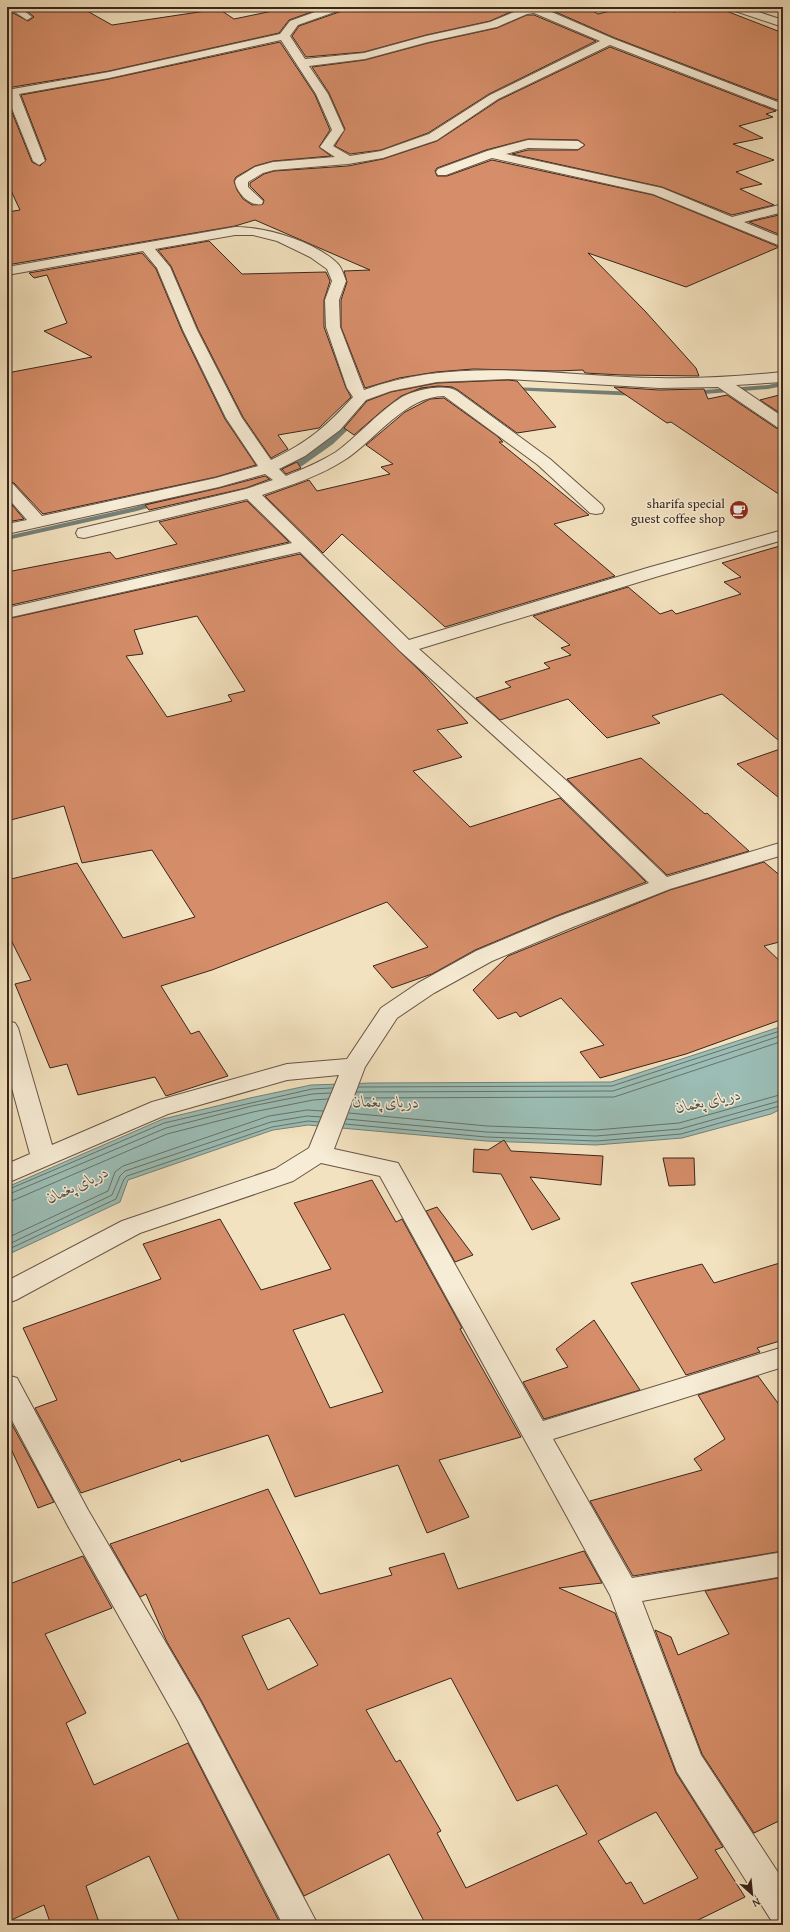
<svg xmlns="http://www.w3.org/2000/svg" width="790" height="1932" font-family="'Gentium Book Plus',Amiri,serif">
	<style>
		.water { fill: #9bbdb5; stroke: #748078 }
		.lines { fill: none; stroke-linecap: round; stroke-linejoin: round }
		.shore { stroke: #6a7168; stroke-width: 1 }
		.stream { fill: #748078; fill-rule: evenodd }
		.building { fill: #d68e6a; stroke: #39251c; fill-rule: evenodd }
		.minor-casing { stroke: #685445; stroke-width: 2 }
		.minor { fill: #f7ecd5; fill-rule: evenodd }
		.labels { text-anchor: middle; stroke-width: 3; stroke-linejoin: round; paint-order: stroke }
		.far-poi-label { font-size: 13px; fill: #39251c; stroke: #f7ecd5; text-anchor: end }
		.water-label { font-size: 16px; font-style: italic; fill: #56534a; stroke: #f7ecd5 }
	</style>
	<rect width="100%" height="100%" fill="#f3e2bf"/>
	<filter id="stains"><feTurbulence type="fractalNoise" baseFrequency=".005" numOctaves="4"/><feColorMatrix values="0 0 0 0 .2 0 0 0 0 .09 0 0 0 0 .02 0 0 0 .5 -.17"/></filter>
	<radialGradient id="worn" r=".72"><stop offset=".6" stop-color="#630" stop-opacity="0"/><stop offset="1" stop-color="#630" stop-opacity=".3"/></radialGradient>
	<polygon class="water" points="783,1026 783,1108 771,1114 682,1138 596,1145 486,1141 308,1125 273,1130 128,1180 120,1202 7,1255 7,1187 163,1119 250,1098 311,1085 371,1083 611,1082"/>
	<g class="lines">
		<g class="shore">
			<polyline points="358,1087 612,1086 783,1030"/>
			<polyline points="356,1092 613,1091 783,1035"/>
			<polyline points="354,1098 614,1097 783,1041"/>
			<polyline points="349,1113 487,1126 596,1130 679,1123 783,1094"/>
			<polyline points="346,1119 486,1132 596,1136 680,1129 783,1100"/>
			<polyline points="345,1124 486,1137 597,1141 681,1134 783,1105"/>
			<polyline points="7,1190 164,1123 312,1089 332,1088"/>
			<polyline points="7,1195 166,1128 252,1106 312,1094 330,1093"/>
			<polyline points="7,1201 14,1200 167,1134 253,1112 313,1100 328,1099"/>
			<polyline points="7,1238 108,1191 115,1172 123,1166 269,1116 307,1110 323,1111"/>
			<polyline points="7,1245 112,1195 120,1176 125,1171 271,1122 307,1116 321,1117"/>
			<polyline points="7,1250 116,1199 124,1179 127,1176 272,1127 308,1121 319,1122"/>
		</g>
		<g class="stream">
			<polygon points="783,382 783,386 768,389 692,395 689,393 692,391 768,385"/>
			<polygon points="458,384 460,385 460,387 404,393 401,391 404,389"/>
			<polygon points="512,387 638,392 641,394 638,396 510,390 509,389"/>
			<polygon points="355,418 357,419 357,421 333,444 302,466 267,474 263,472 296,462 327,440"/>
			<polygon points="198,489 202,491 201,493 137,511 7,540 7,536 135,507"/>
		</g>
	</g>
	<g class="building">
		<polygon points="60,7 80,7 112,25 219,9 234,19 292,7 325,7 289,20 279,33 109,71 7,88 7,14 13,13 28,21 34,17 26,10 36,8 40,11"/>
		<polygon points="363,7 522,7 490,21 426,35 364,52 306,57 292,36 299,26 342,11"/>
		<polygon points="554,7 585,7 598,14 626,7 661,7 674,12 695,7 716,7 783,33 783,98 777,100 615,38 551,10"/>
		<polygon points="527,15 534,15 596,41 489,94 428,133 381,150 350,154 335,146 345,129 329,93 312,67 365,60 428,43 497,28"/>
		<polygon points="280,42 315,95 330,130 319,147 331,156 273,161 255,166 236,177 234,181 237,190 243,199 252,205 263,204 264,200 250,186 250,183 264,174 274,171 348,166 383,159 437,141 499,100 610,47 776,111 766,114 773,117 739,126 763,138 733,144 774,160 736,172 762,184 740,189 774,205 732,215 662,187 512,154 528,150 578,150 585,145 578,140 528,139 486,150 437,168 435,171 437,176 447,176 492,160 653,195 779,247 686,287 588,253 645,311 696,368 699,376 622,375 585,373 583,370 555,371 473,369 436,372 399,378 365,388 341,327 341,300 347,282 344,271 370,270 255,220 235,226 7,265 7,212 20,210 7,182 7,100 32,162 40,166 46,160 21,95 109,79"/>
		<polygon points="783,214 783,236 749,222"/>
		<polygon points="209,241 242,274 326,272 330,281 324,300 324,327 346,388 351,397 319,428 278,435 288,449 271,458 243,417 198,329 171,266 158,250"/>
		<polygon points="142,253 156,269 182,331 225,419 256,465 216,477 43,514 14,483 7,481 7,373 92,357 44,331 67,323 47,275 34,278 29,273"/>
		<polygon points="508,380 517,381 556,427 517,433 458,390 452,387 438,386 421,388 401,396 384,409 354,435 344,428 367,401 391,392 437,383"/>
		<polygon points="614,387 659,390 704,389 708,399 727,395 776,428 783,430 783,497 671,422 667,423"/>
		<polygon points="783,394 783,415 760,400"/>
		<polygon points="444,398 497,436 503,442 499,442 589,515 554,524 615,576 445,627 342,534 323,553 265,496 309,480 317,491 390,474 381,467 393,464 366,445 405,412 430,399"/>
		<polygon points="297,462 301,468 286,474 282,469"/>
		<polygon points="265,476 270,479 246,488 149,510 145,505 219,488"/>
		<polygon points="7,499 24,519 7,522"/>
		<polygon points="247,501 289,542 7,606 7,572 110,552 116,559 177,544 159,522"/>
		<polygon points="783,545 783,744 722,694 652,716 660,723 607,738 568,699 500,720 476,698 511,687 505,682 550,668 544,663 571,655 561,648 570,645 533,616 628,587 660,614 672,610 676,614 741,594 724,582 741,577 722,563"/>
		<path d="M300,554L425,676L468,723L437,730L462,757L413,771L470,827L560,798L646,882L556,916L475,950L432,974L392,988L373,966L428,947L387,902L212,970L161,986L191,1034L199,1031L228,1076L166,1096L155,1077L78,1095L67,1064L50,1068L15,984L31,980L7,932V880L77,863L123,938L195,917L152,850L82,863L64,806L7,821V619ZM197,616L245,691L228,695L232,701L167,717L126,656L143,654L134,630Z"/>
		<polygon points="783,748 783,801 737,764"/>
		<polygon points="641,758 705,814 707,813 749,851 667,875 567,779"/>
		<polygon points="764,862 783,878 783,941 764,946 783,964 783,1019 686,1054 600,1078 580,1052 604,1045 561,998 520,1017 516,1012 498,1019 473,990 508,956 670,890"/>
		<polygon points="504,1140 511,1151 603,1156 601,1185 530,1177 560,1219 532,1230 501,1174 473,1172 474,1149 488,1150"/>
		<polygon points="663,1158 694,1158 695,1185 669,1186"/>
		<path d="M372,1180L396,1222L402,1219L462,1328L460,1329L521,1437L439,1460L469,1517L427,1533L398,1465L295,1497L268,1435L181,1462L180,1459L81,1493L35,1408L57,1400L23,1328L161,1279L143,1244L220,1219L261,1290L331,1269L294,1203ZM344,1314L383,1392L330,1408L293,1330Z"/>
		<polygon points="437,1207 473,1255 455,1262 426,1211"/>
		<polygon points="783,1262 783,1340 757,1348 760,1352 686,1375 631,1283 702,1264 714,1283"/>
		<polygon points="594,1320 640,1390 544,1419 523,1382 568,1367 556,1349"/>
		<polygon points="758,1376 783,1410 783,1551 633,1576 590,1501 702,1470 694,1459 725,1439 698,1395"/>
		<polygon points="7,1417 8,1417 54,1502 38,1508 7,1440"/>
		<path d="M268,1489L320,1594L392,1575L389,1568L444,1553L458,1589L584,1551L602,1583L559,1588L615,1613L676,1773L723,1847L715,1850L745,1897L688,1925H426L389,1854L304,1896L201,1700L167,1642L146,1594L140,1597L110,1544ZM289,1618L318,1665L268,1690L242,1636ZM451,1678L517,1801L557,1785L587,1834L466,1888L437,1833L441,1831L400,1760L396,1762L366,1710ZM656,1812L698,1878L644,1904L631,1882L626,1884L598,1841Z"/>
		<polygon points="83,1556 112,1608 45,1634 86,1713 66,1723 94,1785 188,1743 281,1925 181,1925 149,1856 86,1886 100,1925 51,1925 44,1905 7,1922 7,1585"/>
		<polygon points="778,1578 783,1586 783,1819 754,1833 702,1754 655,1630 671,1637 678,1655 729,1634 705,1591"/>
	</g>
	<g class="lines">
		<g class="minor-casing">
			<g id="minor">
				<polygon points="7,7 19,7 32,17 27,20"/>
				<path d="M329,7H344L343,9L298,25L290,36L305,59L364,53L426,36L490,22L524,8L553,7L547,10L614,39L783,104V112L610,45L498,99L437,140L383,158L348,164L274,170L263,173L248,182V187L263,201L262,204C250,207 236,192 235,181L237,178L255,167L273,162L335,157L320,147L332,130L316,94L281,40L109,78L19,94L45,161L39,165L33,161L7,96V90L109,72L280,34L290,21ZM534,13L600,41L490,95L429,134L381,151L350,156L333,146L344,130L328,94L309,66L365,59L428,42L497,27L527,14Z"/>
				<polygon points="728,7 743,7 783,20 783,27 729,9"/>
				<polygon points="528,140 578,141 584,145 578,149 528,148 506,154 662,188 732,217 783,204 783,212 744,222 783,238 783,247 653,194 492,158 446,175 438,175 436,172 438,169 487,151"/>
				<path d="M235,227C266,227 315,241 338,264C342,268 344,276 346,281L339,300L340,327L364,390C458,355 562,377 659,378C700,379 742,376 783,372V382L736,385L783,417V429L777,427L718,387L659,388L508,379L437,382L391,391L366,400L340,430L305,456L279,469L286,476C303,469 320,462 336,452C358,436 378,412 402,397C414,390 445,383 457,391L550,459L602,505L604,509L602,513L596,514L590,513L538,465L444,396C406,396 376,439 346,459C320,476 291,485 262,495L409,640L647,568L783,530V540L659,576L419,649L569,783L667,877L783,842V855L670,889L573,927L492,961L434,993L397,1018L365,1067L334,1149L398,1163L543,1421L783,1347V1367L553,1439L632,1578L783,1552V1576L642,1601L701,1755L783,1880V1925L771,1920L677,1772L610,1595L380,1176L321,1163L293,1181L140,1233L16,1300L7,1303V1281L122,1221L275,1169L309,1148L339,1075L287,1080L168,1114L7,1183V1164L30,1154L7,1070V1021L15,1023L18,1028L52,1145L152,1102L287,1064L347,1059L381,1008L418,983L476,951L557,917L649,883L555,791L400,651L300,552L7,618V608L292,543L247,499L84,538L78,537L76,533L78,529L246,489L273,480L265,474L219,487L7,534V524L27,520L7,497V482L13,484L42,516L216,478L258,466L226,418L183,330L157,268L143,251L7,275V267ZM235,235H253L277,241L310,257L327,269L332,281L325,300L326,327L347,388L353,397C327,426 307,443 271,460L242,418L197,330L170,267L155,249Z"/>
				<polygon points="7,1375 17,1378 88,1510 200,1701 318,1925 283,1925 178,1721 68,1526 7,1411"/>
			</g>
		</g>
		<use href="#minor" class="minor"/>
	</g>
	<defs>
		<g id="cafe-disc" transform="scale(1)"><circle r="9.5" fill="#8f2418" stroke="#f7ecd5"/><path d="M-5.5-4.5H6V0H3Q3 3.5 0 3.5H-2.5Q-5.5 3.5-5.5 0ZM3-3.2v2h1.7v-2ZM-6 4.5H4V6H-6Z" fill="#fff"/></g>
	</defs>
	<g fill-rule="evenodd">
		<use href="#cafe-disc" x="739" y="510"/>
	</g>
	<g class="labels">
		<g class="far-poi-label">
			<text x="725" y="508">sharifa special<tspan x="725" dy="15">guest coffee shop</tspan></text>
		</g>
		<g class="water-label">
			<text transform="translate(708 1100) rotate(-12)" y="6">دریای پغمان</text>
			<text transform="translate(386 1101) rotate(1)" y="6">دریای پغمان</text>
			<text transform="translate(77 1184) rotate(-25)" y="6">دریای پغمان</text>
		</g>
	</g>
	<rect width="790" height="1932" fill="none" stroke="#f3e2bf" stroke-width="24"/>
	<rect x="8" y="8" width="774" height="1916" fill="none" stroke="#39251c" stroke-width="2"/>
	<rect x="12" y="12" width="766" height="1908" fill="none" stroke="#39251c"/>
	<g transform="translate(752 1894) rotate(153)" stroke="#f7ecd5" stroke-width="3" paint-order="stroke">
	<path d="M0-3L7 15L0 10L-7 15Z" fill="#39251c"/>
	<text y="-6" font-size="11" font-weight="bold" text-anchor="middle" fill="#39251c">N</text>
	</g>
	<rect width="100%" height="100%" filter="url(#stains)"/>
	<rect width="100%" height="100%" fill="url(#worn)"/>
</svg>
